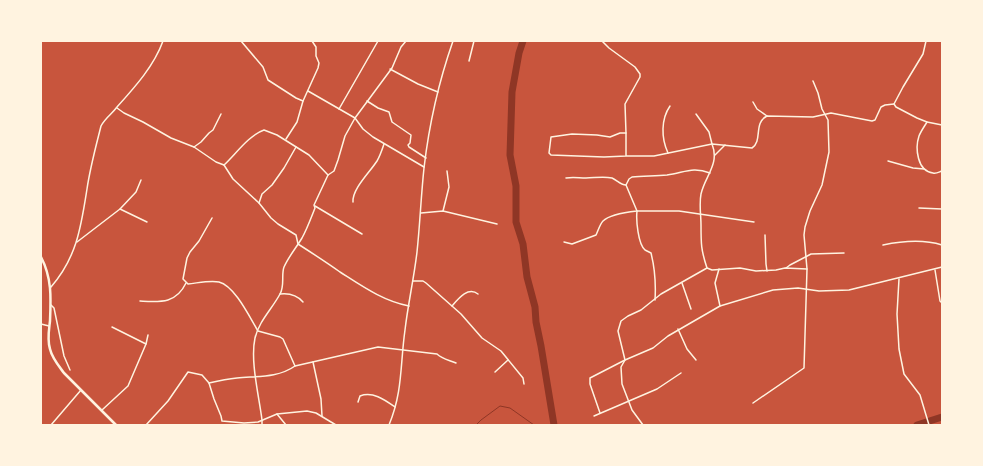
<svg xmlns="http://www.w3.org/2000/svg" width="983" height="466" font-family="Lato,sans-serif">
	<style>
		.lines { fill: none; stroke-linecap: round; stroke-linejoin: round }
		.stream { stroke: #8f3625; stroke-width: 1 }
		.river { stroke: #8f3625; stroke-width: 7 }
		.minor { stroke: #fff3e0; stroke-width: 1.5 }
		.primary { stroke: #fff3e0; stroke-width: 2.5 }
	</style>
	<rect width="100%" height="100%" fill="#c8553d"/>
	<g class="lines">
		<polyline class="stream" points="476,425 481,420 500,406 510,408 534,425"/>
		<g class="river">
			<polyline points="523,41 519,53 512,92 510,155 516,186 516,222 523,244 527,277 535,307 536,322 541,346 554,425"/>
			<polyline points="917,425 942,417"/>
		</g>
		<g class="minor">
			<polyline points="241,41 263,67 268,80 296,98 303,101"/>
			<polyline points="602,41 609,48 635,67 640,74 640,77 625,104 626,133"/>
			<polyline points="926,41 923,54 903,87 894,104 896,107 917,118 927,122 942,125"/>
			<polyline points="469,61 474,41"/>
			<polyline points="390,69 418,84 438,92"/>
			<polyline points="308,91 355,118 363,129 373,137 424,167"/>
			<polyline points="367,101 378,108 389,112 392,122 411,135 410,143 408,145 409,147 426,158"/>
			<polyline points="753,102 757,109 767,116"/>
			<path d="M117,108L124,113L143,122L171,138L194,147L216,162L224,165L233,179L259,203L271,218L278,224L296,235L298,244C312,253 326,262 340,272C362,286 383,301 409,306"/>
			<polyline points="339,109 378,41"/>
			<path d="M927,122C924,127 921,131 919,136C915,148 917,171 933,173C936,174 939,172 942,171"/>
			<polyline points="286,139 297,122 303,101 318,68 319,63 316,56 316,47 312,41"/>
			<polyline points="194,147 201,142 209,133 213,130 221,114"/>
			<path d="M668,153C661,138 661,119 670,106"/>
			<polyline points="715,155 725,145"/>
			<polyline points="626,156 604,157 551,155 549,153 551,137 572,134 597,135 610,137 620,133 626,133 626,156 654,156 712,144 709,132 696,114"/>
			<polyline points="888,161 913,168 924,169"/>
			<path d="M224,165C235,155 249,135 264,130L277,135L309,155L328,175"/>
			<path d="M566,178C573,177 579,178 586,178C594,178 603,176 612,178C617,180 620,185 626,185L629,179L632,177C643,176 655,176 667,175C684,173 692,166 710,173"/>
			<path d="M353,202C352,189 370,172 377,161C380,156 382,150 384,144"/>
			<polyline points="259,203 262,194 272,185 284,168 296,147"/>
			<polyline points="315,206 362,234"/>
			<polyline points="919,208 942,209"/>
			<polyline points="120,209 147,222"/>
			<polyline points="443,211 449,187 447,171"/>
			<polyline points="421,213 443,211 497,224"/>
			<path d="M212,218L199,241L190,252L187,258L183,279L188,284C198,283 210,280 219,282C235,286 250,318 258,331L280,337L283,339L295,366"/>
			<polyline points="765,235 766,264 767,271"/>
			<polyline points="77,242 120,209 136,192 141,180"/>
			<path d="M564,242L572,244L596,235C598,231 600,224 603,221C610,214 628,212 637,211L626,185"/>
			<path d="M883,245C902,241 923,239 942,245"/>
			<polyline points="786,268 790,265 811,254 844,253"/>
			<polyline points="719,269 715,283 720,306"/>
			<polyline points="807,269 804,235 805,227 810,211 822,185 829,152 828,120 822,109 818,93 813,81"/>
			<polyline points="935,270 940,301 942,303"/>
			<polyline points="899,279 897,314 899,349 904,374 920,395 929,425"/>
			<polyline points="413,281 423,281 426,283 461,314 482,338 501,351 523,378 524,384"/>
			<polyline points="682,283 691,309"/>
			<path d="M51,287C77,257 81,227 87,189C90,168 96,146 101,126C105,118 112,114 117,107C135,87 154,66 163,41"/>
			<path d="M280,294C289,293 297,295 303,302"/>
			<path d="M655,300C656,284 655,269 651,253C649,252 647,251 645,250C638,244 636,220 637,211H679L754,222"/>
			<path d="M140,301C160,302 176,304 186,283"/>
			<polyline points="51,305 54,308 64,356 70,370"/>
			<path d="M452,306C458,299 468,286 478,294"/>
			<polyline points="41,324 49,326"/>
			<polyline points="112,327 146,344"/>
			<polyline points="678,329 687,349 696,360"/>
			<polyline points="313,362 321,399 322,416"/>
			<polyline points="495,372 508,360"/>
			<path d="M209,383C218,381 228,379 237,378C257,376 278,378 295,366L378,347L437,354C442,359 449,360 456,363"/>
			<path d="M358,402L360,396C373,391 385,400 395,407"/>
			<path d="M753,403L804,368L807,269L785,268L776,270L756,271L740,268L712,270L707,268C701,250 701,244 701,225C701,215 699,204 701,194C705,176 720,164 712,144L752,148C763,141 753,123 767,116L813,117L831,113L872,121L875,120L881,107L885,105L894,104"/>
			<polyline points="102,410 128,386 146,344 148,335"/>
			<polyline points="600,413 590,384 590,378 625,360 618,331 621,321 628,316 641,310 661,294 707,268"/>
			<polyline points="277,414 286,425"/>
			<polyline points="594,416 657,389 681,373"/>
			<polyline points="51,425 81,390"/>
			<polyline points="146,425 168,401 188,372 202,375 209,383 214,399 221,416 222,421 244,423 258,422 277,414 307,411 316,413 336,425"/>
			<path d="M262,425V420C259,396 250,361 255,338C259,321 272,309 280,294C285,285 281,275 284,267C289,256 296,248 302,238C307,229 311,218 315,208L314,205L328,175L334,171L338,160L345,136L355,118L392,68L401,47L406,41"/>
			<path d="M389,425C403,391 400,365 405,330C408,304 414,278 417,252C420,224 421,196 424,168C429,125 439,81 453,41"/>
			<polyline points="643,425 632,410 622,384 621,367 625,360 653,348 668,336 720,306 773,290 798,288 819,291 849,290 942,267"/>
		</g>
		<path class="primary" d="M41,257C52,278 51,298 50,321C49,330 47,340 50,349C52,358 58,365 64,373L116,425"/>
	</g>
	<rect width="983" height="466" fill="none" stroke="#fff3e0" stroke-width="84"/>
</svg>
